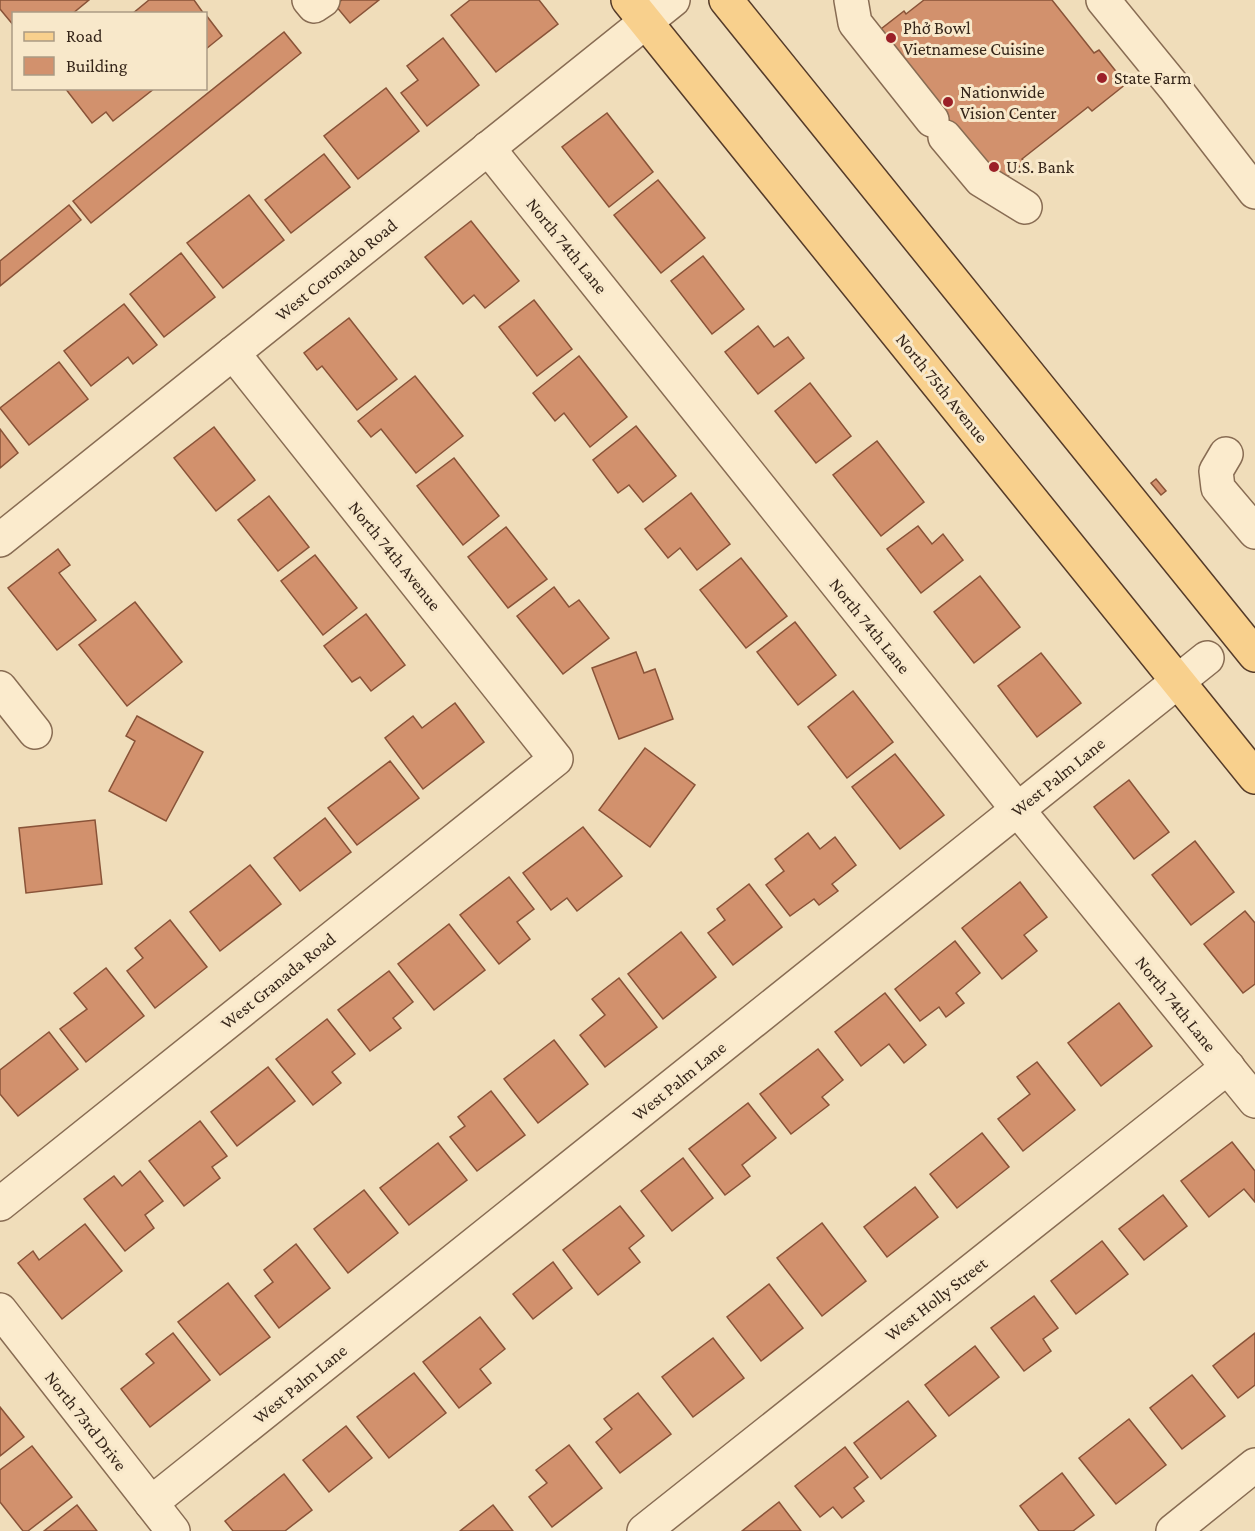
<svg xmlns="http://www.w3.org/2000/svg" width="1255" height="1531" font-family="'Crimson Pro',serif">
	<style>
		.building { fill: #d2916d; stroke: #895338; stroke-width: 1.5 }
		.lines { fill: none; stroke-linecap: round; stroke-linejoin: round }
		.minor-casing { stroke: #886c53; stroke-width: 36 }
		.major-casing { stroke: #553b29; stroke-width: 36 }
		.minor { stroke: #fbebcd; stroke-width: 33 }
		.major { stroke: #f8d08d; stroke-width: 33 }
		.poi-dot { fill: #9b2028; stroke: #f8e8ca; stroke-width: 2 }
		.labels { text-anchor: middle; stroke-width: 6; stroke-linejoin: round; paint-order: stroke }
		.poi-label { font-size: 18px; fill: #36261a; stroke: #f8e8ca; text-anchor: start }
		.street-label { font-size: 18px; fill: #36261a; stroke: #f8e8ca }
	</style>
	<rect width="100%" height="100%" fill="#f0ddba"/>
	<g class="building">
		<polygon points="0,0 89,0 72,14 14,14 14,26 0,9"/>
		<polygon points="149,0 194,0 204,14 132,14"/>
		<polygon points="342,0 379,0 350,23 335,5"/>
		<polygon points="470,0 539,0 558,24 496,72 451,15"/>
		<polygon points="924,0 1052,0 1094,53 1099,50 1126,84 1092,111 1088,107 1022,159 1025,162 996,186 940,142 872,36 904,11 906,14"/>
		<polygon points="206,15 222,36 206,49"/>
		<polygon points="284,32 301,53 91,223 73,201"/>
		<polygon points="443,38 479,85 427,126 401,93 418,80 407,66"/>
		<polygon points="65,88 155,88 113,121 106,112 92,123"/>
		<polygon points="386,88 419,131 358,179 324,136"/>
		<polygon points="607,113 653,172 609,207 562,147"/>
		<polygon points="324,154 350,187 291,233 265,200"/>
		<polygon points="658,180 705,238 661,273 614,215"/>
		<polygon points="249,195 284,240 223,288 187,243"/>
		<polygon points="69,205 81,220 0,286 0,261"/>
		<polygon points="471,221 519,281 485,308 474,295 463,304 425,257"/>
		<polygon points="181,253 215,297 164,337 130,294"/>
		<polygon points="703,256 744,309 712,334 671,281"/>
		<polygon points="534,300 572,349 537,376 499,327"/>
		<polygon points="124,304 157,345 133,364 128,357 91,386 64,351"/>
		<polygon points="349,318 397,379 357,410 322,366 317,370 304,353"/>
		<polygon points="758,326 774,347 788,337 804,358 758,394 725,352"/>
		<polygon points="579,356 627,417 590,447 564,413 555,421 533,393"/>
		<polygon points="59,362 88,399 29,445 0,408"/>
		<polygon points="415,376 463,436 416,473 381,429 371,437 358,421"/>
		<polygon points="810,383 851,436 816,463 775,411"/>
		<polygon points="636,426 676,476 643,502 629,485 618,493 593,460"/>
		<polygon points="214,427 255,480 216,511 174,458"/>
		<polygon points="0,429 18,453 0,468"/>
		<polygon points="877,441 924,502 881,536 833,475"/>
		<polygon points="454,458 499,516 463,545 417,486"/>
		<polygon points="1156,479 1166,491 1161,495 1151,483"/>
		<polygon points="691,493 730,544 697,570 680,548 668,558 645,529"/>
		<polygon points="269,496 309,547 278,571 238,520"/>
		<polygon points="918,526 932,544 943,534 963,560 921,593 887,549"/>
		<polygon points="506,527 547,579 508,608 468,557"/>
		<polygon points="58,549 70,565 59,573 96,620 57,650 8,588"/>
		<polygon points="315,555 357,608 323,635 281,581"/>
		<polygon points="741,558 787,616 746,648 700,590"/>
		<polygon points="980,576 1020,627 974,663 934,612"/>
		<polygon points="554,587 569,607 579,600 609,638 563,674 517,616"/>
		<polygon points="135,602 182,662 127,706 79,645"/>
		<polygon points="366,614 405,665 371,691 360,677 352,682 324,646"/>
		<polygon points="795,622 836,675 798,705 757,652"/>
		<polygon points="636,652 644,673 655,669 673,719 619,739 592,668"/>
		<polygon points="1041,653 1081,703 1037,737 998,686"/>
		<polygon points="853,691 893,742 847,778 808,727"/>
		<polygon points="455,703 484,742 423,789 385,738 413,716 422,728"/>
		<polygon points="137,716 203,752 166,821 109,791 135,741 126,736"/>
		<polygon points="645,748 695,785 650,847 599,810"/>
		<polygon points="895,754 944,815 900,849 852,787"/>
		<polygon points="390,761 419,798 357,845 328,808"/>
		<polygon points="1129,780 1169,832 1134,859 1094,807"/>
		<polygon points="325,818 351,852 300,891 274,858"/>
		<polygon points="95,820 102,884 26,893 19,828"/>
		<polygon points="583,827 622,876 577,911 567,898 551,910 523,873"/>
		<polygon points="808,833 820,849 835,837 856,865 832,884 838,891 819,905 814,899 790,916 766,885 784,871 775,859"/>
		<polygon points="1195,841 1234,892 1191,925 1152,875"/>
		<polygon points="250,865 281,904 220,951 190,912"/>
		<polygon points="509,877 534,909 517,922 530,939 499,964 460,915"/>
		<polygon points="1020,882 1047,917 1024,935 1037,951 1002,979 962,928"/>
		<polygon points="749,884 782,927 733,965 708,933 725,920 717,909"/>
		<polygon points="1245,911 1255,923 1255,984 1243,993 1204,944"/>
		<polygon points="170,920 207,967 155,1008 127,971 143,958 135,948"/>
		<polygon points="449,924 485,970 434,1010 398,964"/>
		<polygon points="681,932 716,977 663,1019 628,974"/>
		<polygon points="955,941 980,973 956,993 964,1003 946,1017 939,1007 920,1021 895,989"/>
		<polygon points="106,968 144,1016 86,1062 60,1029 87,1009 74,993"/>
		<polygon points="389,971 413,1002 393,1018 401,1028 370,1051 338,1010"/>
		<polygon points="619,978 657,1027 605,1067 580,1035 605,1015 592,999"/>
		<polygon points="885,993 926,1045 904,1063 889,1044 861,1066 835,1032"/>
		<polygon points="1119,1003 1152,1046 1101,1086 1068,1043"/>
		<polygon points="327,1019 355,1054 332,1072 341,1083 313,1105 276,1059"/>
		<polygon points="49,1032 78,1069 18,1116 0,1094 0,1070"/>
		<polygon points="554,1040 588,1084 538,1123 504,1079"/>
		<polygon points="818,1049 843,1080 822,1097 829,1105 791,1134 760,1094"/>
		<polygon points="1037,1062 1075,1110 1023,1151 998,1119 1030,1094 1017,1077"/>
		<polygon points="268,1067 295,1101 237,1146 211,1112"/>
		<polygon points="491,1091 525,1135 477,1171 450,1137 465,1126 458,1117"/>
		<polygon points="748,1103 776,1138 742,1165 750,1176 725,1195 689,1149"/>
		<polygon points="200,1121 227,1156 212,1167 220,1178 184,1206 149,1161"/>
		<polygon points="982,1133 1009,1167 957,1208 930,1174"/>
		<polygon points="1232,1142 1255,1171 1255,1202 1244,1189 1209,1217 1181,1181"/>
		<polygon points="438,1143 467,1180 409,1225 380,1188"/>
		<polygon points="683,1158 713,1198 672,1231 641,1191"/>
		<polygon points="140,1171 163,1201 145,1215 154,1228 125,1251 84,1199 114,1176 122,1186"/>
		<polygon points="915,1187 938,1217 887,1257 864,1227"/>
		<polygon points="364,1190 398,1233 348,1273 314,1229"/>
		<polygon points="1163,1195 1187,1226 1144,1260 1119,1229"/>
		<polygon points="620,1206 644,1236 629,1248 640,1262 598,1295 563,1250"/>
		<polygon points="822,1223 866,1281 822,1316 777,1258"/>
		<polygon points="85,1224 122,1271 62,1319 18,1263 33,1251 39,1260"/>
		<polygon points="1102,1241 1128,1274 1076,1314 1051,1281"/>
		<polygon points="296,1244 330,1288 279,1328 255,1296 273,1282 264,1270"/>
		<polygon points="553,1262 572,1288 533,1319 513,1294"/>
		<polygon points="228,1283 270,1337 220,1375 178,1322"/>
		<polygon points="769,1284 803,1328 761,1361 727,1317"/>
		<polygon points="1034,1296 1058,1328 1043,1339 1051,1351 1024,1371 991,1328"/>
		<polygon points="480,1317 505,1349 480,1369 491,1383 459,1408 423,1362"/>
		<polygon points="173,1333 210,1380 150,1427 121,1389 154,1363 146,1354"/>
		<polygon points="1255,1333 1255,1385 1238,1398 1213,1366"/>
		<polygon points="713,1338 744,1378 693,1417 662,1377"/>
		<polygon points="975,1346 999,1377 949,1416 925,1385"/>
		<polygon points="414,1373 446,1413 389,1458 357,1417"/>
		<polygon points="1192,1375 1225,1416 1182,1449 1150,1408"/>
		<polygon points="638,1393 671,1434 620,1473 596,1442 612,1429 604,1419"/>
		<polygon points="908,1401 936,1436 881,1479 854,1443"/>
		<polygon points="0,1407 24,1437 0,1456"/>
		<polygon points="1129,1419 1166,1465 1116,1504 1079,1458"/>
		<polygon points="346,1426 372,1458 329,1492 303,1460"/>
		<polygon points="569,1445 602,1488 552,1527 529,1497 547,1483 536,1470"/>
		<polygon points="32,1446 72,1497 28,1531 23,1531 0,1502 0,1470"/>
		<polygon points="845,1447 868,1477 854,1488 864,1501 842,1518 833,1507 820,1517 795,1486"/>
		<polygon points="1062,1473 1094,1515 1073,1531 1039,1531 1020,1506"/>
		<polygon points="284,1474 312,1510 285,1531 233,1531 225,1521"/>
		<polygon points="779,1502 801,1531 742,1531"/>
		<polygon points="77,1505 97,1531 44,1531"/>
		<polygon points="493,1505 513,1531 460,1531"/>
	</g>
	<g class="lines">
		<g class="minor-casing">
			<g id="minor">
				<polyline points="309,0 314,6 323,0"/>
				<polyline points="851,0 855,23 932,120"/>
				<polyline points="1103,0 1174,87 1255,192"/>
				<polyline points="945,137 981,180 1025,207"/>
				<polyline points="488,148 1018,810 1255,1101"/>
				<polyline points="1226,454 1216,471 1218,488 1255,532"/>
				<polyline points="0,540 673,0"/>
				<polyline points="0,688 35,732"/>
				<polyline points="0,1204 556,759 233,353"/>
				<polyline points="0,1310 173,1531"/>
				<polyline points="151,1503 1207,658"/>
				<polyline points="644,1531 1228,1067"/>
				<polyline points="1173,1531 1255,1465"/>
			</g>
		</g>
		<g class="major-casing">
			<g id="major">
				<polyline points="628,0 1255,777"/>
				<polyline points="726,0 1255,655"/>
			</g>
		</g>
		<use href="#minor" class="minor"/>
		<use href="#major" class="major"/>
	</g>
	<g class="poi-dot">
		<circle cx="891" cy="38" r="6"/>
		<circle cx="1102" cy="78" r="6"/>
		<circle cx="948" cy="102" r="6"/>
		<circle cx="994" cy="167" r="6"/>
	</g>
	<g class="labels">
		<g class="poi-label">
			<text x="903" y="34">Phở Bowl<tspan x="903" dy="21">Vietnamese Cuisine</tspan></text>
			<text x="1114" y="84">State Farm</text>
			<text x="960" y="98">Nationwide<tspan x="960" dy="21">Vision Center</tspan></text>
			<text x="1006" y="173">U.S. Bank</text>
		</g>
		<g class="street-label">
			<text transform="translate(567 246) rotate(51)" y="6">North 74th Lane</text>
			<text transform="translate(336 270) rotate(-39)" y="6">West Coronado Road</text>
			<text transform="translate(942 388) rotate(51)" y="6">North 75th Avenue</text>
			<text transform="translate(395 556) rotate(51)" y="6">North 74th Avenue</text>
			<text transform="translate(870 626) rotate(51)" y="6">North 74th Lane</text>
			<text transform="translate(1058 777) rotate(-39)" y="6">West Palm Lane</text>
			<text transform="translate(278 981) rotate(-39)" y="6">West Granada Road</text>
			<text transform="translate(1176 1004) rotate(51)" y="6">North 74th Lane</text>
			<text transform="translate(679 1081) rotate(-39)" y="6">West Palm Lane</text>
			<text transform="translate(936 1299) rotate(-38)" y="6">West Holly Street</text>
			<text transform="translate(300 1384) rotate(-39)" y="6">West Palm Lane</text>
			<text transform="translate(86 1421) rotate(52)" y="6">North 73rd Drive</text>
		</g>
	</g>
	<rect x="12" y="12" width="195" height="78" fill="#f8e8ca" stroke="#aa9a84" stroke-width="1.5"/>
	<rect x="24" y="32" width="30" height="9" fill="#f8d08d" stroke="#aa9a84" stroke-width="1.5"/>
	<text x="66" y="42" font-size="18" fill="#36261a">Road</text>
	<rect x="24" y="57" width="30" height="18" fill="#d2916d" stroke="#aa9a84" stroke-width="1.5"/>
	<text x="66" y="72" font-size="18" fill="#36261a">Building</text>
</svg>
